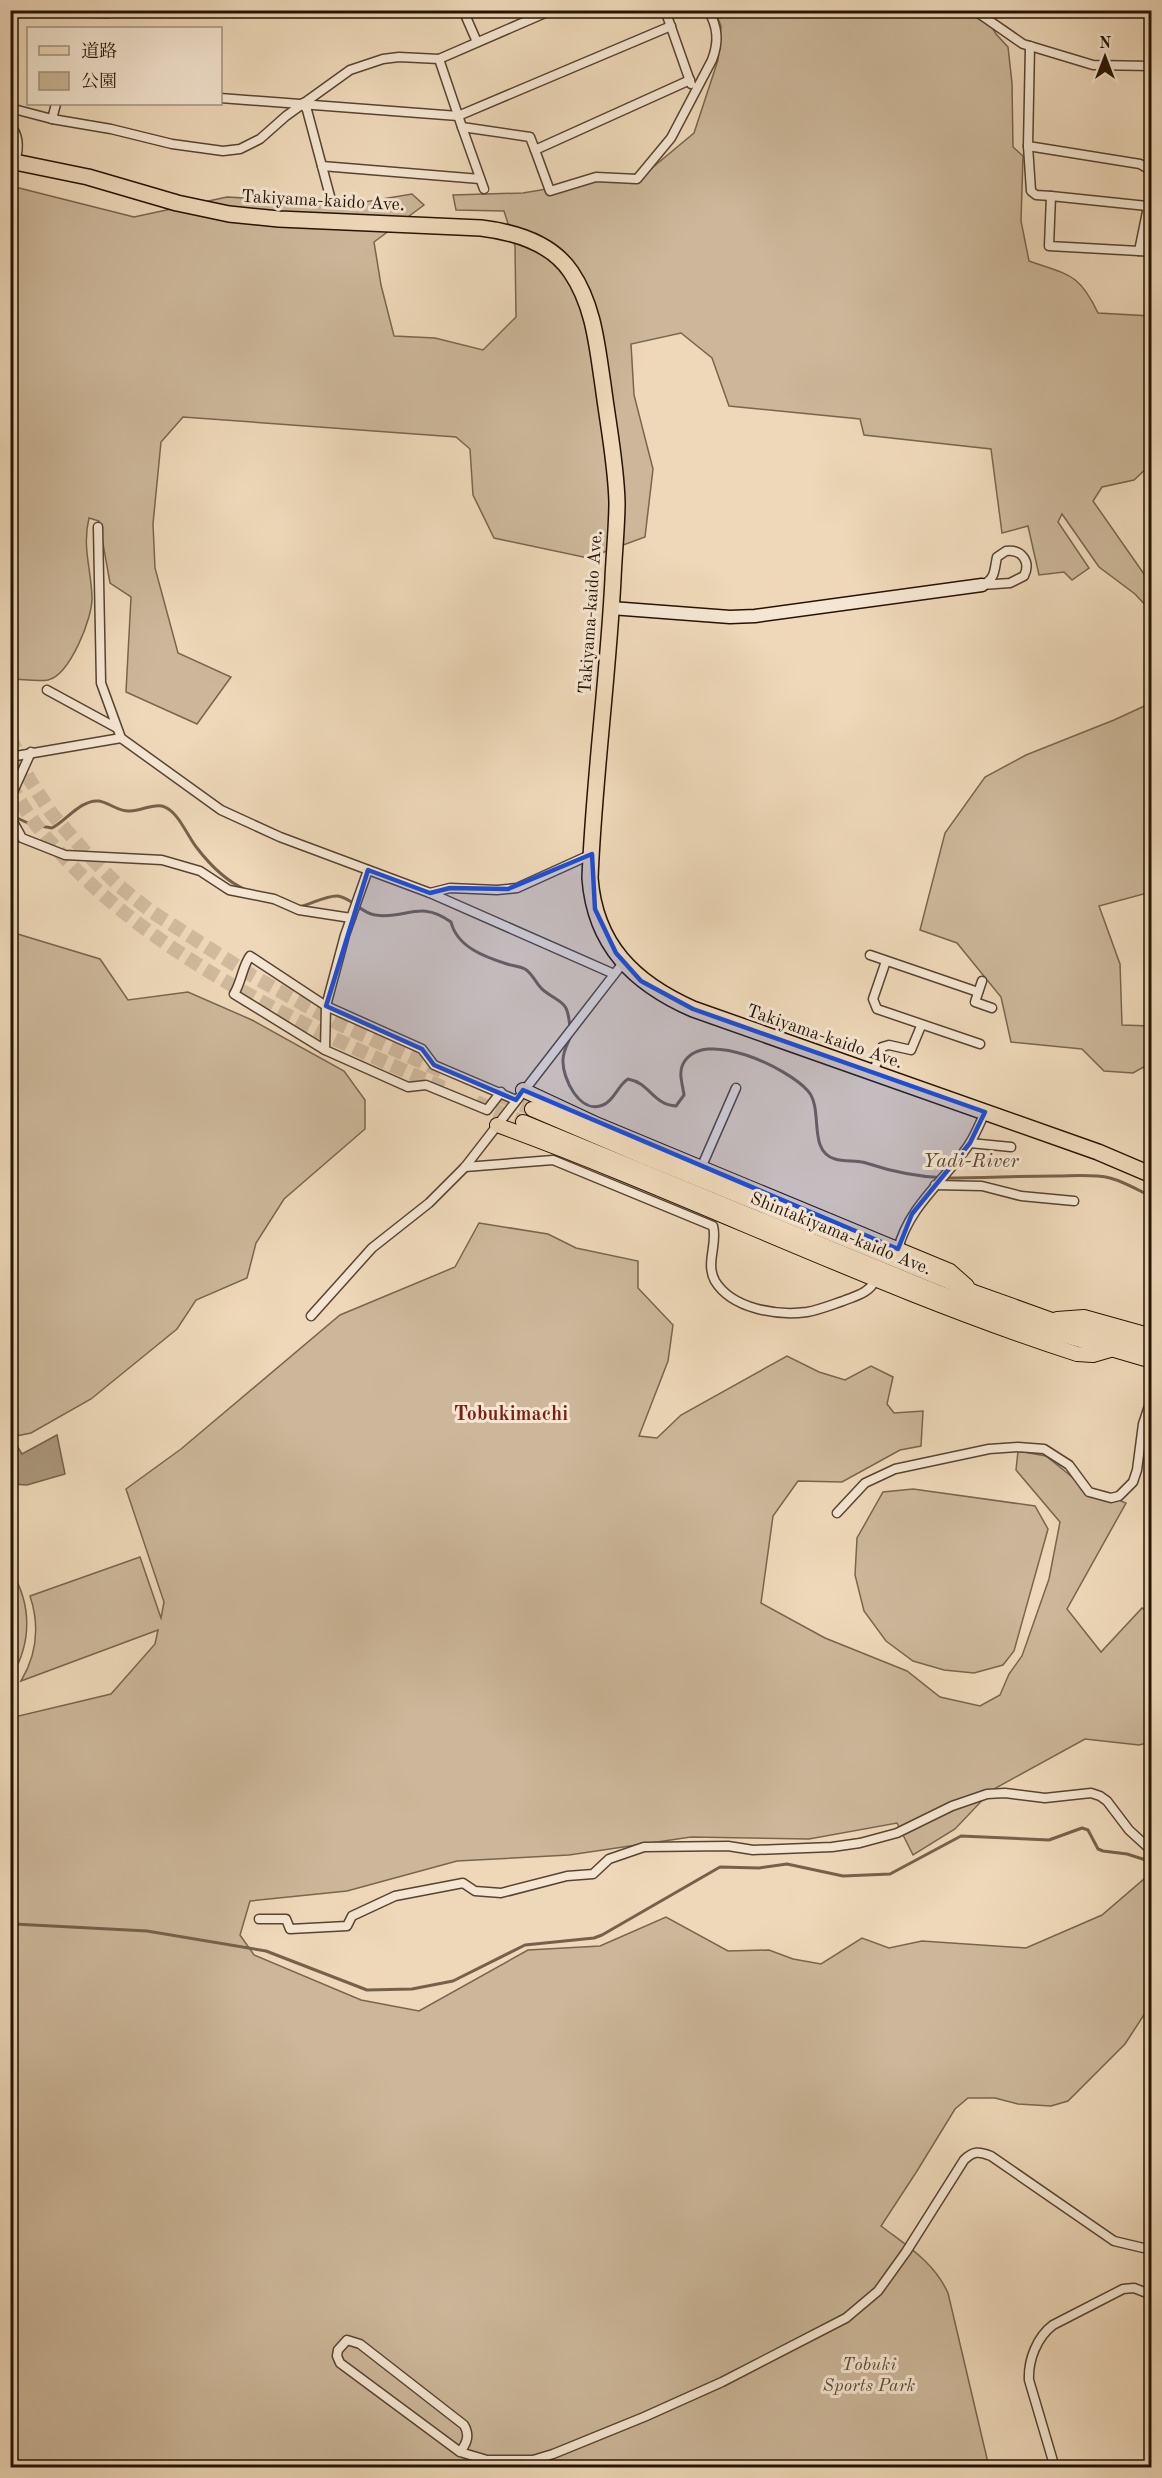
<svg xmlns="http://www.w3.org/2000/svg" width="1162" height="2478" font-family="'Old Standard TT','Noto Serif JP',serif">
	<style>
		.green { fill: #ccb79a; stroke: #78654e; stroke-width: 1.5 }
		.water { fill: #aa957b; stroke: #75614b; stroke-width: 1.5 }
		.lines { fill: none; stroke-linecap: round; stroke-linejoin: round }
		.stream { stroke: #75614b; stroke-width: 3 }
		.primary-tunnel { stroke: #d0ba9e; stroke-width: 14; stroke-dasharray: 14 7; stroke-linecap: butt }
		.street-casing { stroke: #574430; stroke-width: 11 }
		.secondary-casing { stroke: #251303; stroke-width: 15 }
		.primary-casing { stroke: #251303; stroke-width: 16 }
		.highway-casing { stroke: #251303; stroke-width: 18 }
		.street { stroke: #f4e6d2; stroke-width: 8 }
		.secondary { stroke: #f4e6d2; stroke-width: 12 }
		.primary { stroke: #eed8b9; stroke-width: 14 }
		.highway { stroke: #eed8b9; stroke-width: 15 }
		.marked { fill: #1d4ed8; fill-opacity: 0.2; stroke: #1d4ed8; stroke-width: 4.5; stroke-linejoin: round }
		.labels { text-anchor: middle; stroke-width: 6; stroke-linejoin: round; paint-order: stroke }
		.street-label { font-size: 18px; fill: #251303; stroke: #f4e6d2 }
		.park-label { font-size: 18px; font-style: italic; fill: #5f4c38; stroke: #f4e6d2 }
		.water-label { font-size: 20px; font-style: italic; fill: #5a4733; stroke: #f4e6d2 }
		.neighbourhood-label { font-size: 20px; font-weight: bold; fill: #7a1f14; stroke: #f4e6d2 }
	</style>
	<rect width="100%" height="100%" fill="#eed8b9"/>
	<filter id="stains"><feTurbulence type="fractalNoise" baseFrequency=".00333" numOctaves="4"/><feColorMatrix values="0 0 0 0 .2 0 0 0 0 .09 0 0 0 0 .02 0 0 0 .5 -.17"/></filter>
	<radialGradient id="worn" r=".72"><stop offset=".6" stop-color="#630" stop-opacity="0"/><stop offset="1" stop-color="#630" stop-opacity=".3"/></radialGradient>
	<g class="green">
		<path d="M715,11H983L996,34L1008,47L1012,83L1013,147L1023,156L1021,221L1029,261C1069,275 1079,273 1098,313L1151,316V464L1134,480L1102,487L1093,501L1151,584V611L1135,594L1099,567L1062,514L1058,522L1089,568L1072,580L1064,572L1039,575L1028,526L1002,533L991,449L864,435L860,419L729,406L712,358L681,333L631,344L634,395L653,469L645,537L588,558L494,538L473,495L470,449L456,437L183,417L161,442L153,524L155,568L178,653L231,677L197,724L126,692L131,597L110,583L99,521L89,518C82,547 91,568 92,597C93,617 70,675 48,680C37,682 22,679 11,679V186L134,217L227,197L352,204L412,194L424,205L374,242L381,285L394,336L435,338L483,350L516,317L515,246L504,211L456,210L453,195L523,193L647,172L694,133L718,60L721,26Z"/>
		<polygon points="1151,703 1151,892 1099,906 1120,964 1122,1025 1151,1026 1151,1063 1133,1073 1104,1071 1082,1049 1011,1042 1001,997 957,943 920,930 945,833 985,777 1026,755 1114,720"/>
		<polygon points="11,932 100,959 128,1000 188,992 252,1020 344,1071 365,1100 365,1129 284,1199 256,1243 247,1278 196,1300 177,1329 91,1399 31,1433 11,1437"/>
		<path d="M479,1223L548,1234L576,1248L638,1261V1288L673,1325L668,1361L639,1436L657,1438L681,1415L787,1356L819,1372L845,1380L871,1366L893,1377L887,1404L894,1413L923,1411L921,1446L900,1450L842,1482L798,1481L773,1516L761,1603L825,1638L907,1671L940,1697L980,1706L1000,1695L1009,1674L1022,1656L1049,1579L1060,1522L1016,1470L1018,1451L1046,1456L1081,1484L1126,1503L1067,1609L1101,1652L1142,1608L1151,1613V1742L1139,1745L1085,1739L992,1790L955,1829L913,1855L897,1823L809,1839L691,1837L569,1855L457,1861L347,1891L250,1901L240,1935L254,1955L361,2000L419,2011L528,1950L600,1946L666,1917L728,1951L769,1950L793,1959L821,1964L862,1938L889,1948L922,1941L1026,1948L1102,1915L1151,1873V2004L1125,2044L1068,2101L1051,2106L1018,2104L995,2098H968L955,2109L917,2171L881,2226C907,2246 934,2262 948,2293L989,2467H11L10,1718L111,1694L155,1644L158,1630L21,1681C37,1654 40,1626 30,1596L140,1557L161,1618L164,1602L126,1489L181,1449L340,1315L455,1267Z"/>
		<polygon points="913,1489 1035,1506 1048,1529 1014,1651 1003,1665 974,1673 944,1670 913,1661 886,1641 864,1611 855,1575 857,1538 883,1492"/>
		<path d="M11,1571C32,1604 32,1643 11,1677Z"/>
	</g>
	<g class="water">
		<polygon points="11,10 139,10 139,11 108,18 11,14"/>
		<polygon points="57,1435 65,1474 27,1485 11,1484 11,1436 22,1454"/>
	</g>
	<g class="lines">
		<g class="stream">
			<path d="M15,817L30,824L52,828C66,821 81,799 99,801C110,803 119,812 130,811C141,811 151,804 162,806C178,810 187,836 197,848C210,865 226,881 246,890"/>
			<path d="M298,907C310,905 326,895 338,896C352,898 361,913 375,915C406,920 419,899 451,922C457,947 485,957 507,964C513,966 519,966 525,969C533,974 536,984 543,990C562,1005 568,999 570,1029"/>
			<path d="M570,1038C567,1045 563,1052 563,1060C562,1078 580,1115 603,1105C615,1100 617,1086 628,1079C650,1083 653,1105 676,1106L684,1095C683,1086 678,1073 683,1064C703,1026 789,1069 808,1091C824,1109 807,1151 835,1159C845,1162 857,1160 866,1163C893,1172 917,1177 946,1178C983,1178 1019,1176 1056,1176C1074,1176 1093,1174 1110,1178C1125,1182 1138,1190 1152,1197"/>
			<polyline points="14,1924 147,1931 266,1951 367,1990 412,1989 453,1981 525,1945 594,1938 602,1935 720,1867 759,1868 787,1864 843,1876 890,1874 961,1836 1049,1840 1082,1828 1088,1830 1098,1849 1103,1851 1127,1854 1152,1862"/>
		</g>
		<g class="primary-tunnel">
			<polyline points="10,736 29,779 52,814 87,854 119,886 152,912 251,975 339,1024 446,1073"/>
			<path d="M10,783C21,806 37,827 54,846C149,956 312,1031 444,1088"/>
			<polyline points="502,1097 532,1109"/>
			<polyline points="476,1102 523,1122"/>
		</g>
		<g class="street-casing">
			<g id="street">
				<polyline points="463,10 477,42"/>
				<polyline points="665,10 691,84"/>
				<polyline points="974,10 1023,44 1030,46 1093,65 1152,66"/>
				<polyline points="1030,46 1028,146 1140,164 1152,171"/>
				<polyline points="439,59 462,127 530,137 535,150 690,80"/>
				<polyline points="220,98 458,116 671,26"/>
				<polyline points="303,103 307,110 331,200"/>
				<polyline points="10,108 52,119 111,129 172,144 223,151 240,149 260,139 286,116 350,70 383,59 399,57 439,59 552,10"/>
				<polyline points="52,119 56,104"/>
				<path d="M10,125C20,136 19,149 15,162"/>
				<polyline points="462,127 484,189"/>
				<polyline points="1028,146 1031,191 1036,195 1051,196"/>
				<path d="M535,150L550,191L596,177L637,179L671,138L712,60C719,42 718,27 708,10"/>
				<polyline points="322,166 480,179"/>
				<polyline points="1152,187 1139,251 1152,252"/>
				<polyline points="1139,251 1049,246 1051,196 1147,206"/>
				<polyline points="98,527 101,683 121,738 221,810 280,837 430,893 614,974"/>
				<path d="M1006,551C1022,549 1031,562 1024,576L1010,583L982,585C996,579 994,570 997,557Z"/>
				<polyline points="47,690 115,727"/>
				<polyline points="31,752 12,794 12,820 22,838 65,855 162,860 200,871 229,890 274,899 299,910 351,918"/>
				<polyline points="10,757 121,738"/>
				<polyline points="368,870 345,935 326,1006 325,1050 408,1087 426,1085 487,1110 501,1092"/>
				<polyline points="430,893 450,888 497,890 517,888 592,854"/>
				<polyline points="870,955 978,992"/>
				<polyline points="886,961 873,999 877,1009 980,1044"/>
				<polyline points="982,981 975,1002 992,1008"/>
				<path d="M325,1050L234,994C242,981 242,967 250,956L326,1006L422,1049L434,1065L516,1100"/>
				<polyline points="873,1074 882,1047 889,1045 911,1050 921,1026"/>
				<polyline points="970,1143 1011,1147"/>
				<path d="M465,1167L553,1160L713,1226C718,1244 705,1263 715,1281C732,1309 777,1316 807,1312C819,1310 831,1305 843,1301C858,1295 867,1294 876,1280"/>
				<polyline points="701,1168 736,1088"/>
				<polyline points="935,1185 982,1186 1021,1196 1074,1201"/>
				<path d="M898,1249C909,1206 944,1181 968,1146C975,1136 980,1123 985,1112"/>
				<polyline points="311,1316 372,1248 429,1203 465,1167 623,963"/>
				<polyline points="837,1513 865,1483 895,1469 989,1449 1018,1447 1044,1449 1069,1465 1089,1492 1111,1498 1119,1496 1133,1482 1137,1470 1143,1424 1152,1397"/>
				<polyline points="259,1919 286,1919 290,1929 347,1926 352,1916 395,1896 463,1883 475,1891 501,1893 567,1876 593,1874 609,1859 644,1847 728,1846 753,1850 832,1847 860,1843 897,1833 952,1806 987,1794 1005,1793 1045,1798 1091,1793 1100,1796 1107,1801 1129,1830 1152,1851"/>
				<path d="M460,2452C467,2443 470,2435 464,2425L360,2344L347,2340L338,2350L337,2356L340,2363L460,2452L487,2460H533L553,2454L644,2417L722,2382L846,2318L878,2291L906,2252L964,2160C973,2151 979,2151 991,2156L1114,2241L1152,2250"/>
				<path d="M1055,2468L1029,2380C1028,2360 1037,2337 1053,2325L1123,2289L1134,2288L1152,2295"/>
			</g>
		</g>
		<g class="secondary-casing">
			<polyline id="secondary" points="611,608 730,617 755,616 982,585"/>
		</g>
		<g class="primary-casing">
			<g id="primary">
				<polyline points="523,1090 598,1125 950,1271 967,1286"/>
				<polyline points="532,1109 642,1156 974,1292 1052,1320 1152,1349"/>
				<polyline points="523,1122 937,1292 1039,1328 1152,1361"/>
				<path d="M497,1125C692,1196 879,1290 1077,1354L1093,1355L1110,1350"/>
				<polyline points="1057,1319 1084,1317 1152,1336"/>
			</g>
		</g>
		<g class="highway-casing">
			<path id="highway" d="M10,161L88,177L177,203L229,214L279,219L481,228C514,232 551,242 571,272C594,306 597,346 603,385C608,424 616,463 617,502C617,527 614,553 613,579C608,679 594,778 590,878C595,945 634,983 693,1009L1098,1152L1152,1175"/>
		</g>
		<use href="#street" class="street"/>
		<use href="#secondary" class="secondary"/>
		<use href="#primary" class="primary"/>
		<use href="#highway" class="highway"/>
	</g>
	<path class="marked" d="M592,854L595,909L616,953L641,981L693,1009L985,1112L970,1143L912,1214L898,1249L523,1090L516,1100L434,1065L422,1049L326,1006L368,870L430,893L450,888L508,889Z"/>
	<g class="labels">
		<g class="street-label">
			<text transform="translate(323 200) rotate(3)" y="6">Takiyama-kaido Ave.</text>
			<text transform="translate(590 612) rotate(-86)" y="6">Takiyama-kaido Ave.</text>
			<text transform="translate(825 1036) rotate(19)" y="6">Takiyama-kaido Ave.</text>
			<text transform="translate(841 1233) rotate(22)" y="6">Shintakiyama-kaido Ave.</text>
		</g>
		<g class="park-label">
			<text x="869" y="2370">Tobuki<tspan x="869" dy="21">Sports Park</tspan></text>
		</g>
		<g class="water-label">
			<text x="971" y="1167">Yadi-River</text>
		</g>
		<g class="neighbourhood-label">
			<text x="511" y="1420">Tobukimachi</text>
		</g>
	</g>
	<rect width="1162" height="2478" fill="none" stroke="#eed8b9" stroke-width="36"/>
	<rect x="12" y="12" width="1138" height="2454" fill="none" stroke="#251303" stroke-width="3"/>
	<rect x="18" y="18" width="1126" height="2442" fill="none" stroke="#251303" stroke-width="1.5"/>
	<rect x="27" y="27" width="195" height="78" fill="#f4e6d2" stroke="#a1927f" stroke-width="1.5"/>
	<rect x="39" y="46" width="30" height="9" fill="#eed8b9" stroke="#a1927f" stroke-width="1.5"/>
	<text x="81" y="57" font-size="18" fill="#251303">道路</text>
	<rect x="39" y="72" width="30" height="18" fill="#ccb79a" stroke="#a1927f" stroke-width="1.5"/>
	<text x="81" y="87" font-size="18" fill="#251303">公園</text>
	<g transform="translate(1105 57)" stroke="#f4e6d2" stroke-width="4.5" paint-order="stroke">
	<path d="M0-4.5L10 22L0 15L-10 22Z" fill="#251303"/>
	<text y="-9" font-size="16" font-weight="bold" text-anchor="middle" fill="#251303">N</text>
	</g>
	<rect width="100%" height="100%" filter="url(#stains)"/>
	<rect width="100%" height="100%" fill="url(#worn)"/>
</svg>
